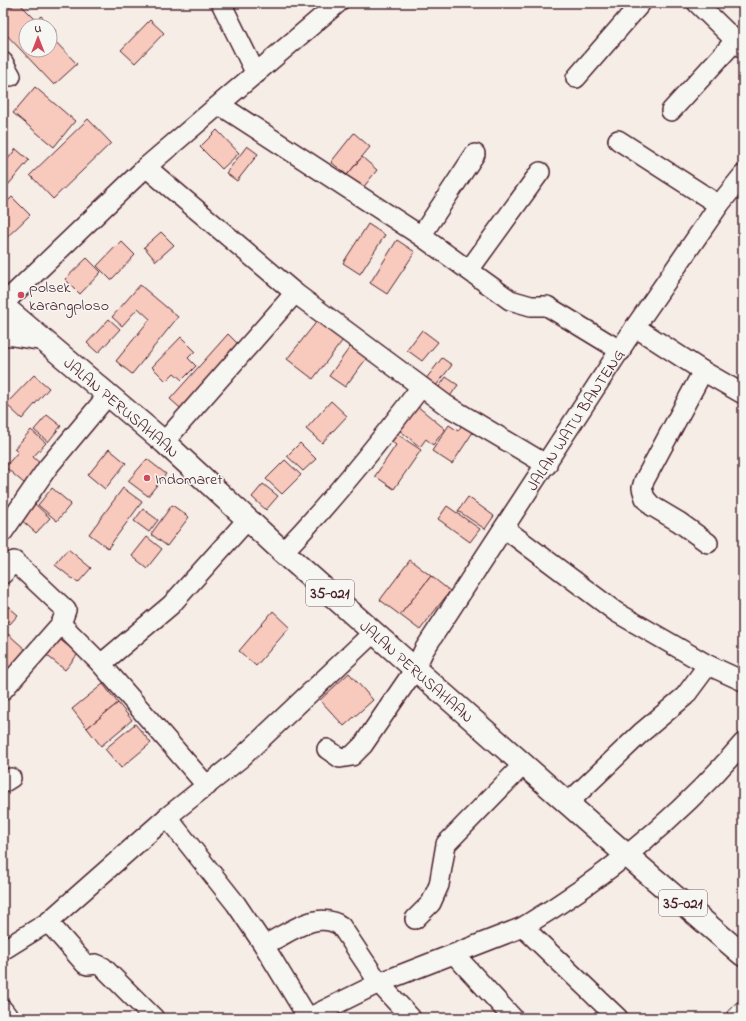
<svg xmlns="http://www.w3.org/2000/svg" width="746" height="1021" font-family="'Indie Flower',sans-serif">
	<style>
		.building { fill: #f8cabd; stroke: #4a1f2b; fill-rule: evenodd }
		.lines { fill: none; stroke-linecap: round; stroke-linejoin: round }
		.minor-casing { stroke: #4a1f2b; stroke-width: 22 }
		.major-casing { stroke: #4a1f2b; stroke-width: 25 }
		.minor { stroke: #f6f6f2; stroke-width: 19 }
		.major { stroke: #f6f6f2; stroke-width: 22 }
		.poi-dot { fill: #d1495b; stroke: #f6f6f2; stroke-width: 1.5 }
		.labels { text-anchor: middle; stroke-width: 3; stroke-linejoin: round; paint-order: stroke }
		.shield { fill: #f6f6f2; stroke: #7e6067; stroke-width: 1 }
		.shield-label { font-size: 15px; font-weight: bold; fill: #4a1f2b }
		.poi-label { font-size: 16px; fill: #4a1f2b; stroke: #f6f6f2; text-anchor: start }
		.street-label { font-size: 16px; fill: #4a1f2b; stroke: #f6f6f2 }
	</style>
	<rect width="100%" height="100%" fill="#f6ede7"/>
	<filter id="ink" filterUnits="userSpaceOnUse"><feTurbulence type="fractalNoise" baseFrequency=".025" numOctaves="2"/><feDisplacementMap in="SourceGraphic" scale="8" xChannelSelector="R" yChannelSelector="G"/><feConvolveMatrix kernelMatrix="1 2 1 2 8 2 1 2 1" color-interpolation-filters="sRGB"/></filter>
	<g filter="url(#ink)">
		<g class="building">
			<path d="M16,3H19L36,20L41,16L56,31L50,36L77,64L54,85L3,31V15ZM26,26H50V50H26Z"/>
			<polygon points="150,20 164,33 135,63 121,50"/>
			<polygon points="35,87 75,121 54,147 13,113"/>
			<polygon points="88,119 111,143 53,199 30,175"/>
			<polygon points="217,130 239,153 222,169 200,147"/>
			<polygon points="354,133 370,147 347,175 331,162"/>
			<polygon points="247,146 258,154 237,181 226,173"/>
			<polygon points="16,149 29,160 3,191 3,165"/>
			<polygon points="362,157 377,170 359,193 343,180"/>
			<polygon points="12,197 30,215 4,240 3,206"/>
			<polygon points="368,224 385,235 360,274 343,263"/>
			<polygon points="161,232 174,245 156,261 144,247"/>
			<polygon points="397,240 415,252 387,294 370,283"/>
			<polygon points="121,241 135,255 111,280 97,266"/>
			<polygon points="87,258 101,272 80,294 65,279"/>
			<polygon points="140,285 178,317 132,374 116,361 150,319 138,308 122,326 112,317"/>
			<polygon points="109,319 120,329 98,353 87,343"/>
			<polygon points="318,320 343,340 313,379 287,359"/>
			<polygon points="422,330 438,342 422,361 407,350"/>
			<polygon points="228,334 242,348 186,413 170,399"/>
			<polygon points="181,337 195,351 188,358 196,366 182,380 174,373 166,381 152,367"/>
			<polygon points="353,343 369,355 345,387 329,376"/>
			<polygon points="442,358 452,365 432,391 422,384"/>
			<polygon points="34,375 49,388 22,419 6,404"/>
			<polygon points="446,377 458,385 448,399 433,395"/>
			<polygon points="331,401 347,416 322,443 306,429"/>
			<polygon points="417,406 445,429 433,445 426,439 420,447 398,429"/>
			<polygon points="47,415 61,426 48,442 34,430"/>
			<polygon points="449,425 458,431 462,425 473,432 452,464 432,451"/>
			<polygon points="31,430 46,443 33,457 42,465 25,484 5,467 18,452 14,449"/>
			<polygon points="397,434 421,450 394,489 375,476 396,445 392,442"/>
			<polygon points="300,443 316,459 303,471 287,456"/>
			<polygon points="109,449 126,463 105,489 88,475"/>
			<polygon points="147,459 166,474 148,496 128,481"/>
			<polygon points="285,460 301,475 282,494 266,479"/>
			<polygon points="263,484 278,496 266,510 252,497"/>
			<polygon points="52,488 71,504 57,521 38,505"/>
			<polygon points="123,488 142,502 108,548 89,534"/>
			<polygon points="468,497 494,516 485,529 458,511"/>
			<polygon points="34,503 50,518 36,533 19,518"/>
			<polygon points="172,505 189,517 167,546 151,534"/>
			<polygon points="447,506 480,529 470,542 438,519"/>
			<polygon points="143,509 158,520 149,532 134,521"/>
			<polygon points="147,537 162,549 147,568 132,556"/>
			<polygon points="68,549 91,568 78,583 55,565"/>
			<polygon points="410,560 431,576 400,615 380,600"/>
			<polygon points="431,576 450,591 420,630 400,615"/>
			<polygon points="3,602 18,615 10,624 3,619"/>
			<polygon points="273,611 290,627 256,666 239,651"/>
			<polygon points="8,634 26,650 7,671 3,668 3,639"/>
			<polygon points="58,638 78,654 65,670 45,654"/>
			<polygon points="349,673 373,700 344,726 320,700"/>
			<polygon points="103,684 118,703 87,728 72,709"/>
			<polygon points="118,703 132,720 101,746 87,728"/>
			<polygon points="135,724 151,743 121,768 105,749"/>
		</g>
		<g class="lines">
			<g class="minor-casing">
				<g id="minor">
					<polyline points="221,3 256,74"/>
					<polyline points="697,3 743,48"/>
					<polyline points="3,62 11,76"/>
					<polyline points="576,78 641,3"/>
					<polyline points="220,105 421,236 510,300 531,306 547,306 621,351"/>
					<polyline points="671,111 735,41"/>
					<polyline points="618,140 719,205"/>
					<polyline points="146,167 295,293 446,405 547,465"/>
					<polyline points="421,236 475,154"/>
					<polyline points="469,270 540,172"/>
					<polyline points="3,304 146,167 338,3"/>
					<polyline points="635,327 703,371 743,394"/>
					<polyline points="703,371 644,481 642,488 645,498 652,506 679,522 708,543"/>
					<polyline points="164,442 295,293"/>
					<polyline points="504,528 616,612 708,665 743,681"/>
					<polyline points="3,532 48,467 108,395"/>
					<path d="M283,552C333,500 378,444 421,387"/>
					<polyline points="3,574 14,561 66,610 61,624 3,690"/>
					<polyline points="61,624 101,664 207,786"/>
					<polyline points="101,664 171,605 248,519"/>
					<path id="s1" d="M327,749L340,758L352,756L363,745L415,669L424,650L635,327L719,205L743,175"/>
					<polyline points="3,783 11,778"/>
					<polyline points="568,803 641,733 685,696 708,665"/>
					<polyline points="167,817 236,904 263,944 308,1018"/>
					<polyline points="415,919 431,903 439,885 446,844 524,764"/>
					<polyline points="48,922 85,964 88,965 96,964 103,967 154,1018"/>
					<polyline points="523,927 618,1018"/>
					<path d="M264,945C288,934 316,909 341,926L379,983L411,1018"/>
					<polyline points="3,950 48,922 167,817 241,758 374,632"/>
					<polyline points="455,955 513,1018"/>
					<polyline points="3,1010 9,1018"/>
					<path d="M308,1018L379,983L523,927C605,878 681,815 743,743"/>
					<polyline points="736,1018 743,1011"/>
				</g>
			</g>
			<g class="major-casing">
				<g id="major">
					<path id="s2" d="M3,306L164,442L283,552L415,669L623,852L743,955"/>
					<polyline points="3,335 10,334 41,339"/>
				</g>
			</g>
			<use href="#minor" class="minor"/>
			<use href="#major" class="major"/>
		</g>
	</g>
	<g class="poi-dot">
		<circle cx="21" cy="295" r="4"/>
		<circle cx="147" cy="478" r="4"/>
	</g>
	<g class="labels">
		<g class="shield">
			<rect x="306" y="580" width="48" height="26" rx="3"/>
			<rect x="659" y="890" width="48" height="26" rx="3"/>
		</g>
		<g class="shield-label">
			<text x="330" y="598">35-021</text>
			<text x="683" y="908">35-021</text>
		</g>
		<g class="poi-label">
			<text x="29" y="292">polsek<tspan x="29" dy="18">karangploso</tspan></text>
			<text x="155" y="484">Indomaret</text>
		</g>
		<g class="street-label">
			<text dy="6" stroke="none"><textPath href="#s2" startOffset="156">JALAN PERUSAHAAN</textPath></text>
			<text dy="6" stroke="none"><textPath href="#s1" startOffset="432">JALAN WATU BANTENG</textPath></text>
			<text dy="6" stroke="none"><textPath href="#s2" startOffset="552">JALAN PERUSAHAAN</textPath></text>
		</g>
	</g>
	<rect width="746" height="1021" fill="none" stroke="#f6f6f2" stroke-width="16"/>
	<rect x="8" y="8" width="730" height="1005" fill="none" stroke="#4a1f2b" stroke-width="1.5" filter="url(#ink)"/>
	<g transform="translate(38 38)"><circle r="19" fill="#f6f6f2" stroke="#b1a0a2"/>
	<path d="M0-3L7 15L0 10L-7 15Z" fill="#d1495b"/>
	<text y="-6" font-size="11" font-weight="bold" text-anchor="middle" fill="#4a1f2b">U</text>
	</g>
</svg>
